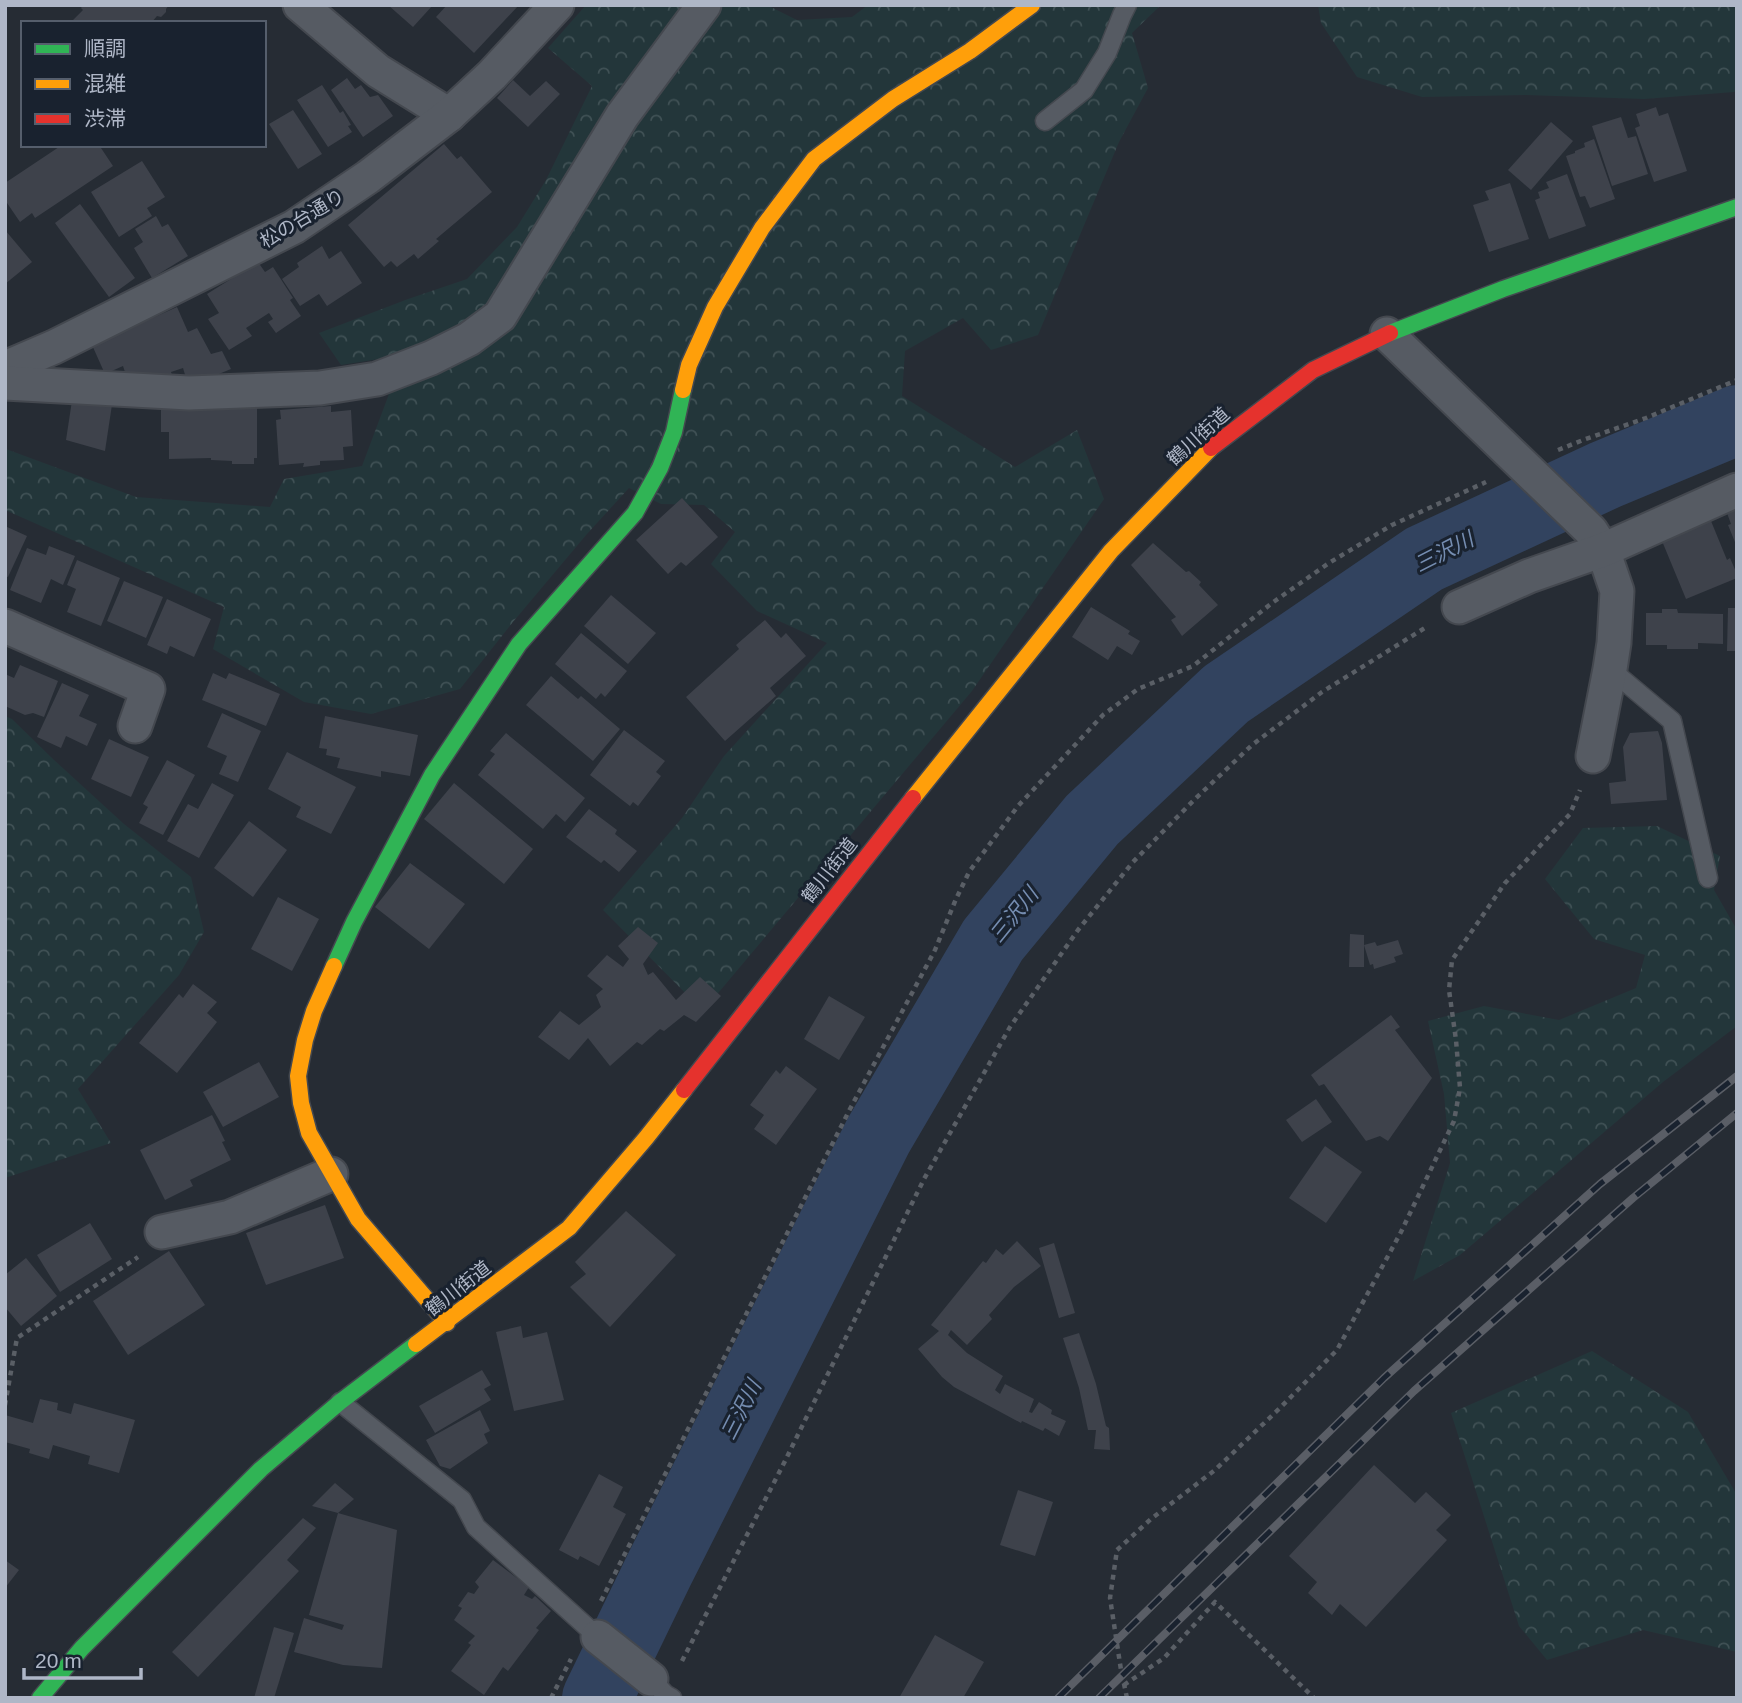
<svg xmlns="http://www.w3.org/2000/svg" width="1742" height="1703" font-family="Helvetica,'Noto Sans JP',sans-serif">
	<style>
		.forest { fill: url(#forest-crowns) }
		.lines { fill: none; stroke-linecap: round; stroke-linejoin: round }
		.river { stroke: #32435f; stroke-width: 70 }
		.building { fill: #3e424b }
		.lane-casing { stroke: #44484f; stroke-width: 21 }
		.street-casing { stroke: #44484f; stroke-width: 37 }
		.fast-casing { stroke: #44484f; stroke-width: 19 }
		.slow-casing { stroke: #44484f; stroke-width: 19 }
		.jam-casing { stroke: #44484f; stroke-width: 19 }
		.path { stroke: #5a5f66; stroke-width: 4.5; stroke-dasharray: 5 5; stroke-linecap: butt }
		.lane { stroke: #565b63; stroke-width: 18 }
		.street { stroke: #565b63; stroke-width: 33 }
		.fast { stroke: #30b455; stroke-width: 16 }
		.slow { stroke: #ff9f0a; stroke-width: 16 }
		.jam { stroke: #e5322d; stroke-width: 16 }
		.rail-casing { stroke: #5a5e66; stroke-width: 8 }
		.rail { stroke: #19222f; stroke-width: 5; stroke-dasharray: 16; stroke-linecap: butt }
		.labels { text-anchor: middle; stroke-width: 6; stroke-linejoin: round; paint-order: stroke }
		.street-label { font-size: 19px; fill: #afb7c7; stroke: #19222f }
		.water-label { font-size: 21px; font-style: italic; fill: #758db1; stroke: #19222f }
	</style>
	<defs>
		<pattern id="forest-crowns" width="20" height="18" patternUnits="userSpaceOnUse" patternTransform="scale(1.75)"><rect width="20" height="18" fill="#23363a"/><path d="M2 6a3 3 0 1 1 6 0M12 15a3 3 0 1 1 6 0" fill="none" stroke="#405155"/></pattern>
	</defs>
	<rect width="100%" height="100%" fill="#262c34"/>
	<g class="forest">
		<polygon points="586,5 767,5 797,20 852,17 868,5 1161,5 1132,33 1148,88 1119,142 1038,335 991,350 963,318 905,351 902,396 1015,467 1077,430 1104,499 972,691 703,1011 603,910 682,818 724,756 827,643 757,611 711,564 735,532 704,505 661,504 629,488 587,534 513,622 460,689 371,714 304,702 213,649 224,607 5,510 6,449 136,497 270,507 284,479 362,466 392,386 392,357 341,365 319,333 408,299 467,279 517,227 546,180 592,86 548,48"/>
		<polygon points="1318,5 1737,5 1737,90 1734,92 1644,99 1526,95 1422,97 1357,77 1321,23"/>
		<polygon points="5,716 12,719 53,759 124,824 191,877 204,932 179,975 78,1089 111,1143 5,1178"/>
		<polygon points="1657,826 1720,856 1714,890 1737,930 1737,1026 1663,1082 1460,1255 1413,1281 1450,1163 1444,1094 1428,1021 1484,1006 1559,1020 1636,988 1645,955 1594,939 1545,879 1583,828"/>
		<polygon points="1592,1351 1688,1412 1737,1495 1737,1652 1643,1630 1547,1660 1519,1626 1451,1413"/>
	</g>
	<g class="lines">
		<polyline class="river" points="597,1698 659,1570 878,1136 993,940 1092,820 1226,694 1424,559 1605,475 1737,420"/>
	</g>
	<g class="building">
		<polygon points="83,5 169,5 166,9 166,12 161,17 157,16 151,23 75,23 73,20 83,10 81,8"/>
		<polygon points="388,5 433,5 413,27"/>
		<polygon points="447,5 519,5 474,53 436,17"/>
		<polygon points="347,78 355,89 361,85 370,97 378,95 393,116 363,137 331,90"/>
		<polygon points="513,80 530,96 546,81 560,94 528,127 497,98"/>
		<polygon points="322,85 340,113 343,111 351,125 348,126 352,132 328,147 297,100"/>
		<polygon points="1656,107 1659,116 1668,113 1687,171 1654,182 1635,128 1640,126 1636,114"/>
		<polygon points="293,110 322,154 298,169 269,124"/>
		<polygon points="1621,117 1628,138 1636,136 1648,174 1612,186 1592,126"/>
		<polygon points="1551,122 1573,141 1531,190 1508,170"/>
		<polygon points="1594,139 1615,199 1590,208 1585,196 1580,197 1566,156 1575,153 1575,151 1585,147 1584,143"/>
		<polygon points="444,144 457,159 461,156 492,192 436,239 439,241 418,259 414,254 397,267 391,261 384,267 348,225"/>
		<polygon points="62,145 99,145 113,166 35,218 32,213 20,222 5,200 5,183"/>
		<polygon points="142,161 165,197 147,208 152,216 119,237 91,192"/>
		<polygon points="1567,174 1586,226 1549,239 1535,200 1540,198 1538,192 1549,188 1546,182"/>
		<polygon points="1510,183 1529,239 1489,252 1473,205 1489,200 1485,191"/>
		<polygon points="80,204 135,278 109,297 55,223"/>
		<polygon points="156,216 162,227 168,224 188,256 152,278 134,248 143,242 135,229"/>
		<polygon points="5,230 32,262 5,284"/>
		<polygon points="322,246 329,259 341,251 362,283 327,306 319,294 300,306 282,279 299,267 297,263"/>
		<polygon points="258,262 265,272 273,267 293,298 290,300 301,316 276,333 268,322 273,319 269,313 246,328 252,336 229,350 208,319 219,313 207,294"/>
		<polygon points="177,307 188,332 197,328 211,354 222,351 231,369 209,378 186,378 183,368 171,372 172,375 127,378 123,366 105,374 92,345"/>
		<polygon points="73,394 113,398 105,451 66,440"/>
		<polygon points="257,405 257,458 254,458 254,464 232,464 232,461 211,460 211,458 169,459 169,432 161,432 161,406"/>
		<polygon points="331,406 331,412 351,410 353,446 343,447 344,460 320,461 320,465 303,467 304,463 279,465 276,420 281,419 280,410"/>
		<polygon points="682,498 718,537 686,566 681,562 668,574 636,540"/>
		<polygon points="1737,510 1737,547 1728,525 1731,524 1727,513"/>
		<polygon points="1711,521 1727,560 1730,558 1737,574 1737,578 1686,599 1662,541"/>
		<polygon points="5,526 27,536 8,577 5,576"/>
		<polygon points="1153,543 1186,572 1189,571 1201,582 1199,585 1218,605 1182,636 1171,620 1176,617 1131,565"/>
		<polygon points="49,546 75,556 63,585 51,579 41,603 10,590 27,548 46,555"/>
		<polygon points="77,560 120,578 101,626 67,612 76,589 67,585"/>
		<polygon points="124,581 163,597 146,638 107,621"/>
		<polygon points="611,595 656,633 628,664 584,626"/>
		<polygon points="167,599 211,619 194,657 170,646 167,654 147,645"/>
		<polygon points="1091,607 1130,631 1128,634 1140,641 1132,655 1117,646 1108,660 1072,637"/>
		<polygon points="1728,608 1737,608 1737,651 1727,651"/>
		<polygon points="1662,609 1677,609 1678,613 1723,614 1723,644 1698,643 1698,649 1667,649 1667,645 1646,645 1646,613 1662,613"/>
		<polygon points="765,620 781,638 786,633 806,656 770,688 776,696 725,741 686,697 739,649 736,645"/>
		<polygon points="581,633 627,671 605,697 601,693 596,699 555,664"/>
		<polygon points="20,665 58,681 44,717 33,713 25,715 5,706 5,674 14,678"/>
		<polygon points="213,673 226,679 229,673 280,694 266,726 202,700"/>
		<polygon points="551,676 578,699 581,696 620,729 593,761 526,705"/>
		<polygon points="62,683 89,695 79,716 97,724 87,746 66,736 61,748 37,737"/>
		<polygon points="222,713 261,731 238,782 219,774 227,756 207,747"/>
		<polygon points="325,716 418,735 410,776 381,771 381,777 337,768 340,758 326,755 327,749 319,748"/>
		<polygon points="624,730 665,761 656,772 661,776 638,806 633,802 630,806 590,775"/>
		<polygon points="1658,731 1662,743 1667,800 1611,804 1609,783 1626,781 1623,747 1630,733"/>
		<polygon points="506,733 585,798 565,822 556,814 543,829 478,775 495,754 490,751"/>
		<polygon points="109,739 149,757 131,797 91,779"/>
		<polygon points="287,752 356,787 331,834 296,817 301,807 268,789"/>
		<polygon points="167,760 195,775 163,835 139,823 148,807 143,804"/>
		<polygon points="212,783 234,795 199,858 167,841 188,804 198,809"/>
		<polygon points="454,783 533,849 504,884 424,819"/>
		<polygon points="589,809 617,830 615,834 637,851 619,872 604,860 601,863 566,837"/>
		<polygon points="249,821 287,850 253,897 214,868"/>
		<polygon points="410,863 465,904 429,949 375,907"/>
		<polygon points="278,897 319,919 292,971 251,949"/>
		<polygon points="638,927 658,943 643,964 648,975 653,972 676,1000 700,977 721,996 696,1022 684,1015 664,1031 660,1029 642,1045 637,1042 610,1066 588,1038 569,1060 538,1037 560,1011 579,1025 601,1007 596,995 603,989 587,976 607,955 623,967 629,959 618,946"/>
		<polygon points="1350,934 1364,935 1364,967 1349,967"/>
		<polygon points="1398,940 1403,954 1394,957 1396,962 1374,969 1373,964 1370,965 1364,945 1375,942 1377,946"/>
		<polygon points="193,984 217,1002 207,1013 217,1022 177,1073 139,1043 179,994 183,998"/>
		<polygon points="829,996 865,1017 839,1060 804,1039"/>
		<polygon points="1391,1015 1400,1027 1395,1030 1432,1078 1388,1141 1380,1136 1366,1141 1324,1084 1319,1086 1311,1075"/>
		<polygon points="259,1062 279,1097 223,1127 203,1092"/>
		<polygon points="786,1066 817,1089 776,1145 754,1129 764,1115 750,1105 776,1070 780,1074"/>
		<polygon points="1316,1099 1332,1122 1302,1142 1286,1120"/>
		<polygon points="212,1115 225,1141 222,1142 231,1160 190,1180 193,1186 165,1200 140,1150"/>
		<polygon points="1325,1146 1362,1172 1326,1223 1289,1198"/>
		<polygon points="325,1205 344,1258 266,1285 246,1233"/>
		<polygon points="626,1211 676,1255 610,1327 570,1287 586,1274 575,1262"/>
		<polygon points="90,1223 112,1259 60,1292 37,1255"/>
		<polygon points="1017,1241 1041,1266 1014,1287 989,1315 992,1319 967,1345 951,1330 948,1335 967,1353 1003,1376 995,1390 1000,1394 1005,1384 1034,1399 1029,1412 1032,1413 1039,1402 1052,1410 1051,1414 1066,1421 1059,1436 1045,1428 1043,1431 1022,1421 1021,1423 954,1387 942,1377 918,1349 939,1331 931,1325 983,1261 986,1263 996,1249 1003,1255"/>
		<polygon points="1054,1243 1075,1313 1059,1318 1039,1248"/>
		<polygon points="169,1251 205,1305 128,1355 93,1301"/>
		<polygon points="26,1258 57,1296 21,1326 5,1307 5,1275"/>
		<polygon points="521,1326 523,1338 547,1332 564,1400 514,1411 496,1332"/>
		<polygon points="1079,1333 1096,1384 1106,1426 1109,1428 1110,1450 1094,1449 1096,1430 1088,1430 1079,1388 1063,1338"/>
		<polygon points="482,1370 491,1385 484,1389 491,1400 435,1433 419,1406"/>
		<polygon points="40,1399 58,1403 57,1410 71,1414 74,1403 135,1420 119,1473 88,1464 90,1456 53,1445 49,1459 29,1453 30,1449 5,1442 5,1415 33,1423"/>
		<polygon points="480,1410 490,1431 484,1434 488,1443 450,1469 440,1466 426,1440"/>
		<polygon points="1374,1465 1415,1503 1426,1492 1451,1515 1436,1530 1447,1540 1366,1627 1340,1604 1332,1615 1308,1593 1317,1582 1289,1556"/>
		<polygon points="599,1474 623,1487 613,1507 626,1514 599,1566 580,1556 578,1560 559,1550"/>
		<polygon points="335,1483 354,1499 338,1513 312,1506"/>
		<polygon points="1018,1490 1053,1502 1035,1556 1000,1545"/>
		<polygon points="338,1513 397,1530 382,1668 343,1665 294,1652 304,1618 342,1630 344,1625 309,1615"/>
		<polygon points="303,1518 316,1528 287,1560 299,1571 198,1677 172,1652"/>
		<polygon points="5,1560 19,1570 5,1588"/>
		<polygon points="493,1560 529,1587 524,1595 532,1599 535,1596 551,1611 536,1628 539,1630 508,1671 503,1667 484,1695 451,1671 471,1645 468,1643 475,1636 454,1620 462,1608 458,1606 468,1592 474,1594 479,1587 475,1582"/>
		<polygon points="274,1627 294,1633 274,1698 254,1698"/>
		<polygon points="935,1635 984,1662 963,1698 899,1698"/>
	</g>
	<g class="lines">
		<g class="lane-casing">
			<g id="lane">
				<polyline points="1045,121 1084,90 1107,53 1122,15 1127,5"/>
				<polyline points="1610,669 1672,721 1708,878"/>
				<polyline points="340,1402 462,1500 476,1527 598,1637"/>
				<polyline points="651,1679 665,1694 672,1698"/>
			</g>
		</g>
		<g class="street-casing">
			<g id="street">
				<polyline points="300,5 378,71 449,115"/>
				<polyline points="1387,334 1591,531 1603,550 1617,591 1614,643 1610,669 1593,756"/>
				<polyline points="5,368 54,347 294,227 368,177 449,115 492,75 557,5"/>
				<polyline points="5,383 189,393 320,388 377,379 431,358 469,339 500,316 622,116 704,5"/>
				<polyline points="1459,607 1529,576 1603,550 1737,490"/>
				<polyline points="5,626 148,689 135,726"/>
				<polyline points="162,1232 230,1217 331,1174"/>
				<polyline points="598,1637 651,1679"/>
			</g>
		</g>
		<g class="fast-casing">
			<g id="fast">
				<polyline points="1390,333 1503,289 1737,207"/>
				<polyline points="334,966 354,922 432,775 519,644 635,513 660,468 674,432 683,390"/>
				<polyline points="40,1698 82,1648 261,1469 340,1402 416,1344"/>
			</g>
		</g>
		<g class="slow-casing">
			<g id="slow">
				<polyline points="683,390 689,365 715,307 762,228 814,159 893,99 970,51 1032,5"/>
				<polyline points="913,798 1111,551 1211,448"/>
				<polyline points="334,966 314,1011 305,1040 298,1076 301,1103 309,1133 358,1219 447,1323"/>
				<polyline points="416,1344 569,1228 646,1138 684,1090"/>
			</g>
		</g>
		<g class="jam-casing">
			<g id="jam">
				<polyline points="1211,448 1313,370 1390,333"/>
				<polyline points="684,1090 913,798"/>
			</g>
		</g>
		<g class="path">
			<polyline points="1558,450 1583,440 1646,418 1737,380"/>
			<polyline points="5,1405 17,1338 138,1257"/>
			<polyline points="601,1601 850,1109 935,950 956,899 969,872 1018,806 1103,715 1138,689 1193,666 1272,603 1329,563 1392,525 1486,482"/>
			<polyline points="682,1661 783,1465 924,1179 1010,1027 1078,930 1133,862 1195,799 1252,745 1322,692 1428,626"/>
			<polyline points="1124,1685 1164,1658 1215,1602 1314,1698"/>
			<polyline points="551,1698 571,1659"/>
			<polyline points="1127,1698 1121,1670 1110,1598 1117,1550 1151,1519 1215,1470 1280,1408 1337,1350 1401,1232 1454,1121 1460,1088 1456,1040 1449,990 1452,960 1505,883 1570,814 1580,790"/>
		</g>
		<use href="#lane" class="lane"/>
		<use href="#street" class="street"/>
		<use href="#fast" class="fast"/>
		<use href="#slow" class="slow"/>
		<use href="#jam" class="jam"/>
		<g class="rail-casing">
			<g id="rail">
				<polyline points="1058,1698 1384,1378 1600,1184 1737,1076"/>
				<polyline points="1099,1698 1414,1391 1633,1198 1737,1113"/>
			</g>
		</g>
		<use href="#rail" class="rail"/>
	</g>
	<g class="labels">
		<g class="street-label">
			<text transform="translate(302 218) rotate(-31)" y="7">松の台通り</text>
			<text transform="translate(1198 436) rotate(-42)" y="7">鶴川街道</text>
			<text transform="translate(829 870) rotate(-52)" y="7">鶴川街道</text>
			<text transform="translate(458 1288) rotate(-38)" y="7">鶴川街道</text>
		</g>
		<g class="water-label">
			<text transform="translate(1444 552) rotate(-27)" y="7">三沢川</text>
			<text transform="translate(1014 915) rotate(-51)" y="7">三沢川</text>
			<text transform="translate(741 1410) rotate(-63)" y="7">三沢川</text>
		</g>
	</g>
	<rect width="1742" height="1703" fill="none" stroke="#afb7c7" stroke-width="14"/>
	<rect x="21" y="21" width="245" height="126" fill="#19222f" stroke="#555e6c" stroke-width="2"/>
	<rect x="35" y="44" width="35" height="10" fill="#30b455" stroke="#555e6c" stroke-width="2"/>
	<text x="84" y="56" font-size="21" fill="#afb7c7">順調</text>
	<rect x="35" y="79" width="35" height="10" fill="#ff9f0a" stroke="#555e6c" stroke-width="2"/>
	<text x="84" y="91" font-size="21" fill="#afb7c7">混雑</text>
	<rect x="35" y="114" width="35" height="10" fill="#e5322d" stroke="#555e6c" stroke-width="2"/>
	<text x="84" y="126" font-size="21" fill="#afb7c7">渋滞</text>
	<path d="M24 1668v10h117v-10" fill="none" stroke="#afb7c7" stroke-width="3.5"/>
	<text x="35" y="1668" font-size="21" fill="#afb7c7" stroke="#19222f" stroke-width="5" paint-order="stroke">20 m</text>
</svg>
